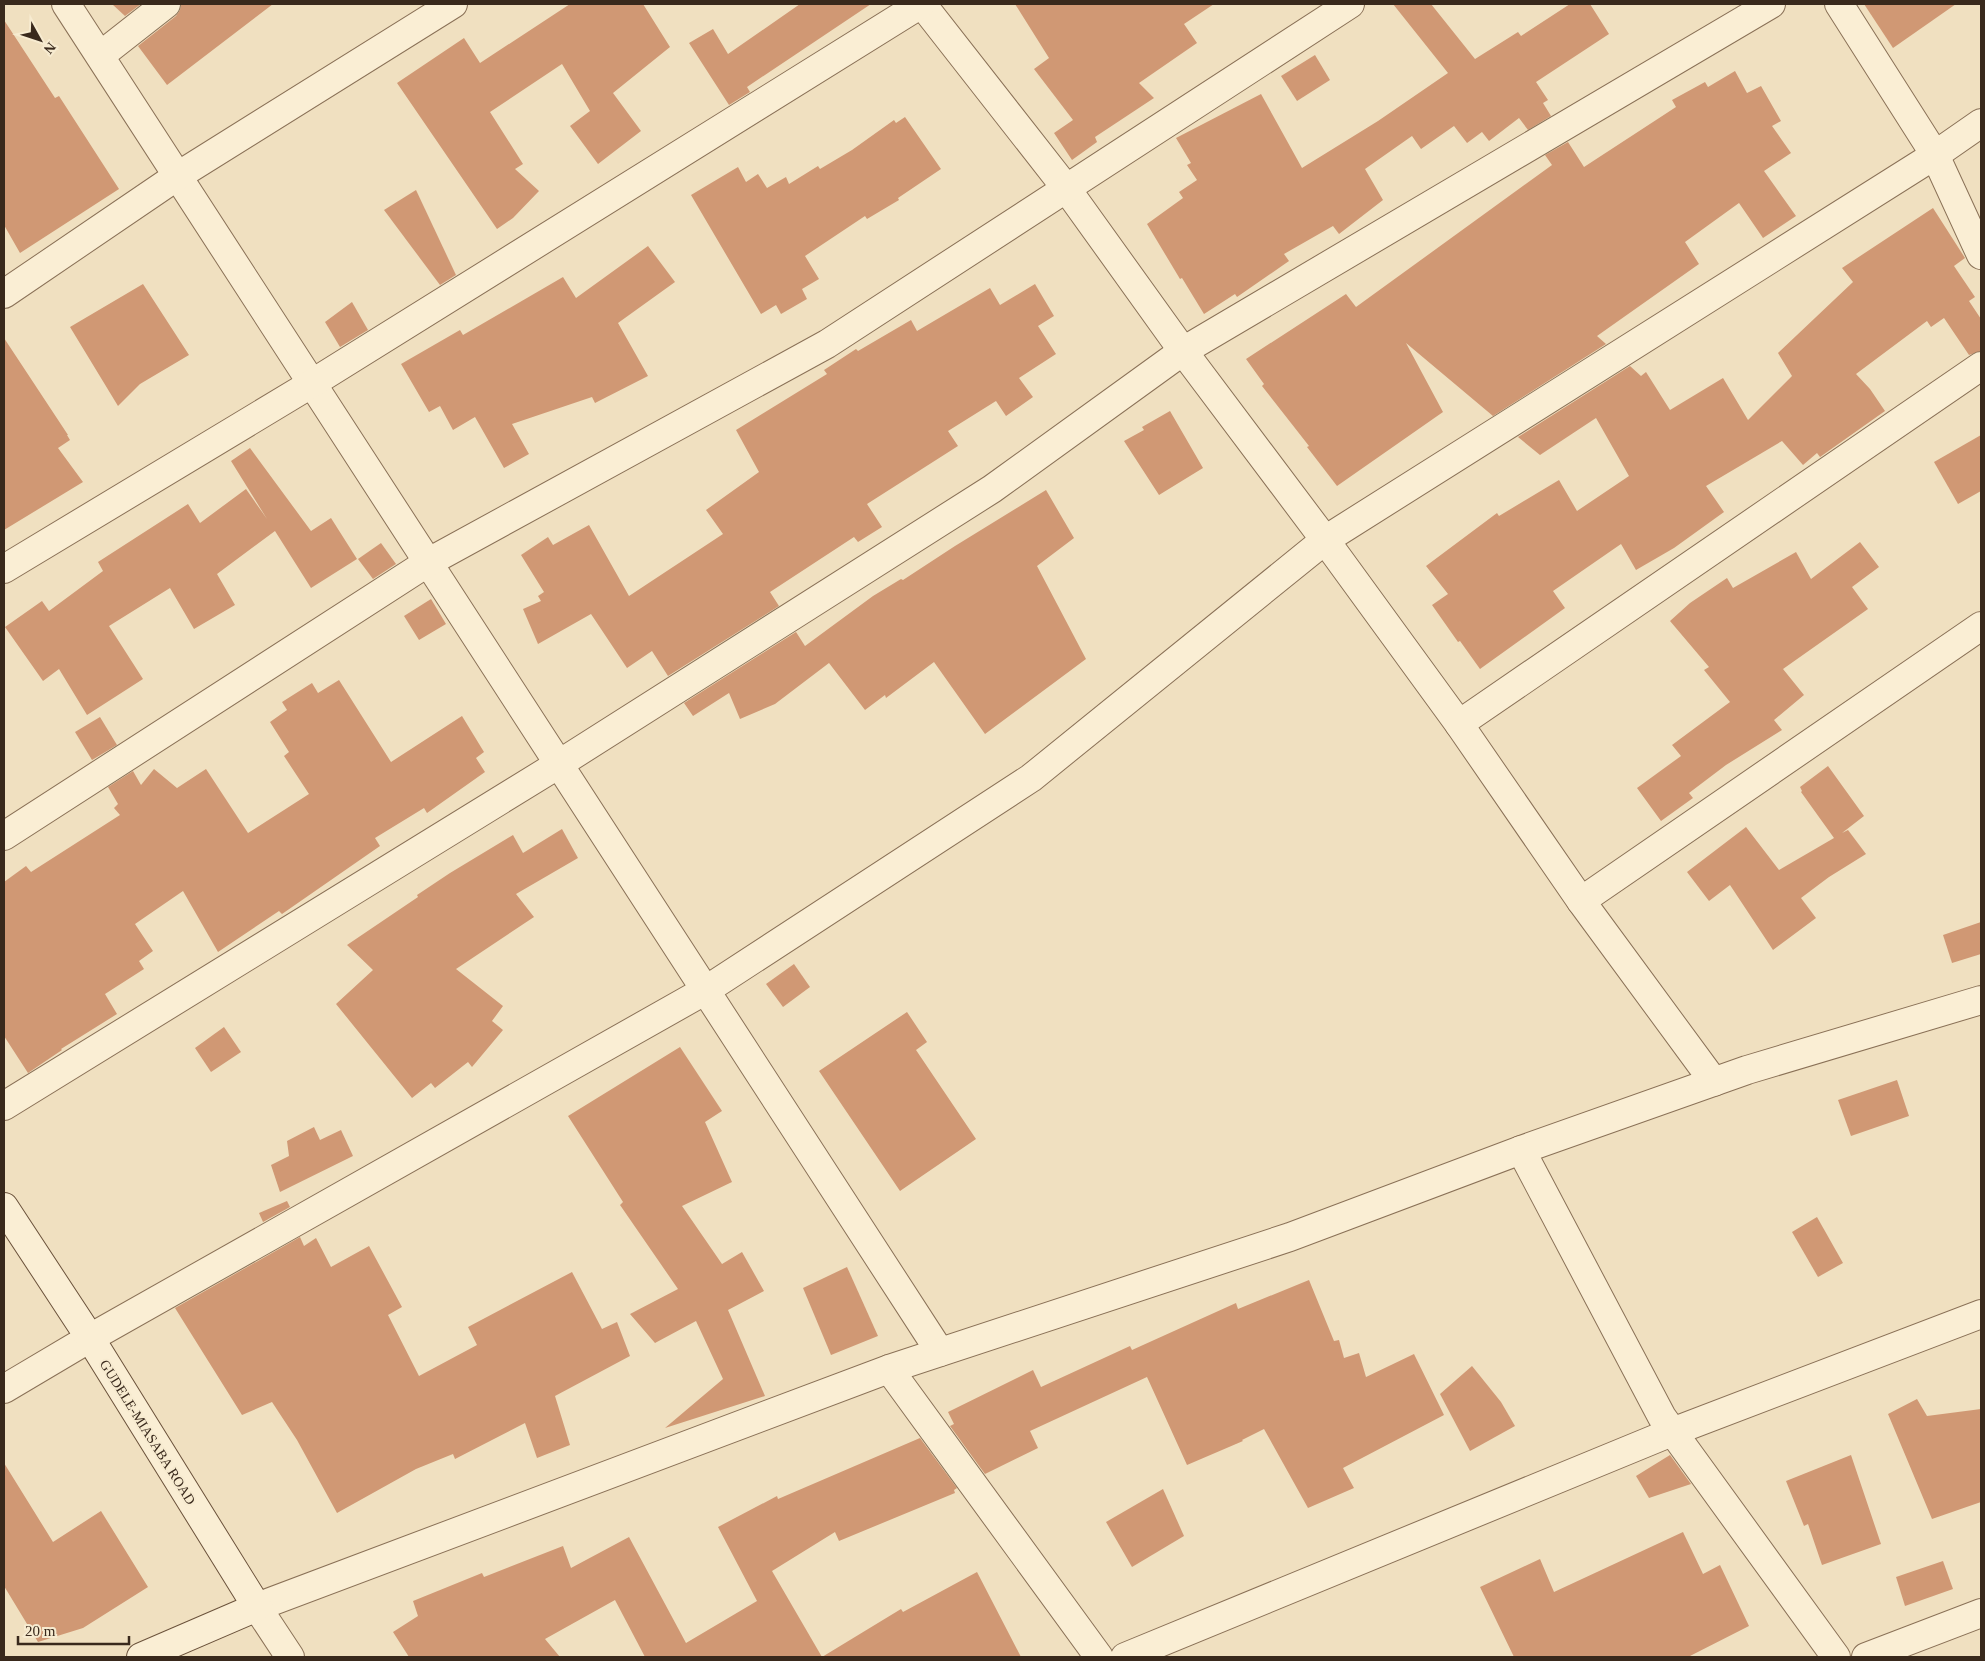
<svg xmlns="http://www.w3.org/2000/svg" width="1985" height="1661" font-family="Georgia,serif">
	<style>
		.building { fill: #d09874 }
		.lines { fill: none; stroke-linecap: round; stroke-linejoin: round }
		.minor-casing { stroke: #8a7157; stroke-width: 30 }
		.tertiary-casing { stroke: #8a7157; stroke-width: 30 }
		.secondary-casing { stroke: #6b523b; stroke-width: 30 }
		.minor { stroke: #faeed4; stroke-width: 28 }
		.tertiary { stroke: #faeed4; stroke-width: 28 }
		.secondary { stroke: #faeed4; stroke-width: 28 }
		.labels { text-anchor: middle; stroke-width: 4; stroke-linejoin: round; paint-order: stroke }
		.street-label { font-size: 14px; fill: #39291c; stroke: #f7ebd0 }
	</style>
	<rect width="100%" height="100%" fill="#f0e0c0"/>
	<g class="building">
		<polygon points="112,4 141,4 125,16"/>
		<polygon points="181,4 273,4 167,85 138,46 176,16 180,10"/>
		<polygon points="570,4 643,4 670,47 613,93 641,131 598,164 570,126 590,111 562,64 490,112 523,164 515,169 539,191 513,218 497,229 397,83 464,38 480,63"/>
		<polygon points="800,4 871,4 747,87 750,92 729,105 689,43 713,29 728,54"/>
		<polygon points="1015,4 1214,4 1184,24 1197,43 1139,83 1154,98 1095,137 1097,142 1072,160 1054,133 1073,120 1034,69 1049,58"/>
		<polygon points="1393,4 1431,4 1475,59 1518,32 1521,36 1570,4 1590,4 1609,34 1536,82 1548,100 1543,103 1551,116 1528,130 1519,118 1489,141 1482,132 1467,143 1454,126 1421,149 1412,136 1365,169 1383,200 1339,234 1333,226 1284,254 1289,261 1237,297 1235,294 1204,314 1182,278 1180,279 1147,224 1183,198 1179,192 1197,180 1187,165 1191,163 1176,138 1261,94 1302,168 1378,121 1448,73"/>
		<polygon points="1864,4 1956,4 1893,48"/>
		<polygon points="4,20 55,98 59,96 119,189 20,253 4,225"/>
		<polygon points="1315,55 1330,80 1297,101 1281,76"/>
		<polygon points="1735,71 1747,93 1761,86 1781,121 1772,126 1791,153 1764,171 1796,216 1763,238 1739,203 1685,242 1699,264 1597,336 1606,344 1493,416 1406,343 1443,412 1337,486 1307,447 1309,446 1262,386 1264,384 1246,359 1346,294 1356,307 1552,165 1545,155 1568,142 1584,167 1676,107 1672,100 1705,82 1708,87"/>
		<polygon points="905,117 941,169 898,198 899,200 867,219 865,216 805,256 819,279 802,289 807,299 781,314 776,305 761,314 691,195 738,167 746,182 758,174 767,188 786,177 789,184 818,166 820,169 852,150 894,120 896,123"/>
		<polygon points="416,190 456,275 440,285 384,210"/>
		<polygon points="1933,208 1965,258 1954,266 1975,297 1969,301 1981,319 1981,351 1969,355 1944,318 1931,327 1927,321 1856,374 1870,389 1885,411 1820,457 1817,453 1803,465 1782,441 1706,486 1724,512 1674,548 1636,570 1621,544 1553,591 1565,608 1480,669 1460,641 1458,642 1432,605 1448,594 1426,566 1497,513 1499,516 1559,480 1577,511 1629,476 1596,418 1540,455 1518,437 1630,366 1641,376 1646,372 1670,410 1723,378 1748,420 1792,376 1778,353 1853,282 1842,268"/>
		<polygon points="648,246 675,282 618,323 648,376 595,403 592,397 512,424 529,454 504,468 475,417 453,430 440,406 429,412 401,364 460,330 463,335 563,277 576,298"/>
		<polygon points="143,284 189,355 140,384 118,406 70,327"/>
		<polygon points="1035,284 1054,316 1038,326 1056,354 1019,378 1033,397 1006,416 996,401 948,431 958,446 867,504 882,527 858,542 854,537 770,592 779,606 668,676 652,651 627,668 591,614 538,644 523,609 541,601 538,596 544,592 521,555 548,537 553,545 589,525 629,596 723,534 706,510 759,472 736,430 827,374 824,370 856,349 858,351 911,320 917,331 990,288 1000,305"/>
		<polygon points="352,302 368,330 340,347 325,322"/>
		<polygon points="4,338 68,435 67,435 70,440 58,448 83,482 4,530"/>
		<polygon points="1170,411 1203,468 1159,495 1124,441 1144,430 1142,427"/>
		<polygon points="1981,435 1981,491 1958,504 1934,462"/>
		<polygon points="250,448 311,531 331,518 357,559 311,588 275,531 217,574 235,605 194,629 170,588 109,626 143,679 87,715 59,669 43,681 5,627 42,601 49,611 103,571 98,562 188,504 200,523 246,489 267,519 231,461"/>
		<polygon points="1046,490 1074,538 1037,566 1086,659 985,734 934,662 886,698 885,695 865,710 829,663 775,704 740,719 729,693 693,716 684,703 796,632 805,646 873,596 901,579 903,580 955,546"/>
		<polygon points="1860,542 1879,567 1852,587 1868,609 1783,669 1804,695 1774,720 1782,730 1726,765 1689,793 1693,798 1661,821 1637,788 1681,756 1672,745 1730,702 1704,670 1709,667 1670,621 1690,603 1727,578 1733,588 1796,552 1811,579"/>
		<polygon points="381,543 396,564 373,579 358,559"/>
		<polygon points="431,599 446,624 419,640 404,616"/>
		<polygon points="339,680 391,762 462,716 484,752 476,758 485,772 427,813 424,808 375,838 380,846 282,914 279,911 218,952 183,891 135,924 153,951 139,961 144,969 105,994 117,1014 61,1049 62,1050 28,1073 4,1036 4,882 26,866 31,872 120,815 114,808 118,804 108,787 133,771 141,785 154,769 177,788 206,769 248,833 309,794 284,756 289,752 270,722 287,710 282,702 312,683 318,693"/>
		<polygon points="100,717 117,745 92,760 75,732"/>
		<polygon points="1828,766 1864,816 1842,833 1848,830 1866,854 1829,877 1801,898 1816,918 1773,950 1730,885 1709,901 1687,872 1746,827 1779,870 1834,838 1801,792 1802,791 1800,787"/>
		<polygon points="562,829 578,858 516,894 534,917 456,969 503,1006 492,1021 503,1030 472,1067 468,1062 435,1088 431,1083 412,1098 336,1004 373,970 347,945 418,897 417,895 450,873 513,835 523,853"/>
		<polygon points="1981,922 1981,954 1952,963 1943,935"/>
		<polygon points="794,964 810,987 783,1007 766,984"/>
		<polygon points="907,1012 927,1042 916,1050 976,1139 900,1191 819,1071"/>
		<polygon points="224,1027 241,1052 211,1072 195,1048"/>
		<polygon points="680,1047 722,1111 705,1122 732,1182 682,1206 722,1264 742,1252 764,1291 728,1310 765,1396 665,1428 723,1379 696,1321 655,1343 630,1314 678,1289 620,1205 623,1202 568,1116"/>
		<polygon points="1897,1080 1909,1116 1851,1136 1838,1100"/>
		<polygon points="314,1127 320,1140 341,1130 353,1156 280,1192 271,1165 289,1156 287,1141"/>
		<polygon points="287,1201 290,1207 263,1222 259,1213"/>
		<polygon points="1817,1217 1843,1263 1818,1277 1792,1232"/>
		<polygon points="300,1237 304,1246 316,1238 331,1267 369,1246 402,1307 388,1315 419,1376 477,1345 468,1327 572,1272 602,1329 617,1322 630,1356 555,1396 570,1445 537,1458 525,1423 455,1459 453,1454 416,1469 337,1513 297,1440 272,1402 242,1415 175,1308"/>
		<polygon points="847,1267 878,1336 831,1355 803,1288"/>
		<polygon points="1309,1280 1334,1341 1339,1340 1344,1358 1359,1353 1366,1377 1414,1354 1444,1415 1343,1468 1354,1488 1308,1508 1264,1429 1242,1440 1243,1441 1187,1465 1147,1377 1030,1431 1038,1448 985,1474 950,1426 954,1424 948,1412 1033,1370 1041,1387 1130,1346 1132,1350 1236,1303 1238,1309"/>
		<polygon points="1472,1366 1501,1402 1515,1426 1470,1451 1440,1394"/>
		<polygon points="1917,1399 1927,1416 1981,1409 1981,1502 1932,1519 1888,1414"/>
		<polygon points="920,1438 957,1488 954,1490 955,1493 839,1541 835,1532 772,1571 822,1657 901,1609 903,1612 977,1572 1021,1657 645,1657 615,1600 545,1639 560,1657 409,1657 393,1632 418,1616 413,1601 482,1573 484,1577 563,1546 571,1568 629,1537 686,1643 757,1601 718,1527 777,1496 778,1499"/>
		<polygon points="1670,1455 1691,1484 1649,1498 1636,1476"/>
		<polygon points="1851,1455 1881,1544 1822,1565 1808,1524 1804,1526 1786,1481"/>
		<polygon points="4,1463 53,1542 101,1511 148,1587 83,1628 38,1642 4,1586"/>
		<polygon points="1163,1489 1184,1536 1132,1567 1106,1522"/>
		<polygon points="1683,1532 1703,1574 1720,1565 1749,1626 1688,1657 1514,1657 1480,1587 1540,1559 1554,1592"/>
		<polygon points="1943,1561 1953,1589 1905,1606 1896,1577"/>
	</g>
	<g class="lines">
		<g class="minor-casing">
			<g id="minor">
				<polyline points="66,4 940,1352"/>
				<polyline points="922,4 1066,188 1183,351 1325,540 1459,724 1581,901 1714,1082"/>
				<polyline points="1839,4 1935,155 1981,255"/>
				<polyline points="101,55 166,4"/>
				<polyline points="4,294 176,177 453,4"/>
				<polyline points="4,569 311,384 921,4"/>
				<polyline points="1459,724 1981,366"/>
				<polyline points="4,836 427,563 827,344 1350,4"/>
				<polyline points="1581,901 1981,626"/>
				<polyline points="4,1106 559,764 992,489 1183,351 1771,4"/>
				<polyline points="1521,1150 1662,1417 1836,1657"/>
				<polyline points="889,1369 1099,1657"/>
				<polyline points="4,1389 90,1338 706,990 1031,778 1325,540 1935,155 1981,123"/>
				<polyline points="257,1607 889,1369 1290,1237 1521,1150 1747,1070 1981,1000"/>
				<polyline points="1125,1657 1672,1432 1981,1314"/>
				<polyline points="1866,1657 1981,1613"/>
			</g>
		</g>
		<g class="tertiary-casing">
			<polyline id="tertiary" points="257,1607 290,1657"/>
		</g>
		<g class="secondary-casing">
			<polyline id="secondary" points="4,1207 90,1338 257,1607 141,1657"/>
		</g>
		<use href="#minor" class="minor"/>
		<use href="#tertiary" class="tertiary"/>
		<use href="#secondary" class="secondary"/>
	</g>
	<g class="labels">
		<g class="street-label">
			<text transform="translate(148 1432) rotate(58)" y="5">GUDELE-MIASABA ROAD</text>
		</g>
	</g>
	<rect width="1985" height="1661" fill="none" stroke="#39291c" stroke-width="10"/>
	<g transform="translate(40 40) rotate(130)" stroke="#f7ebd0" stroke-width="4" paint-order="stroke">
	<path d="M0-4L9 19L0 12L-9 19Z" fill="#39291c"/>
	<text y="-8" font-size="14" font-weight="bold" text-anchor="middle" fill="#39291c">N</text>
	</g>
	<path d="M18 1636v8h111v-8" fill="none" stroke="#39291c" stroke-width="2.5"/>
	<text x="25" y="1636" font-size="15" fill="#39291c" stroke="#f7ebd0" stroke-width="4" paint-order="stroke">20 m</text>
</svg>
